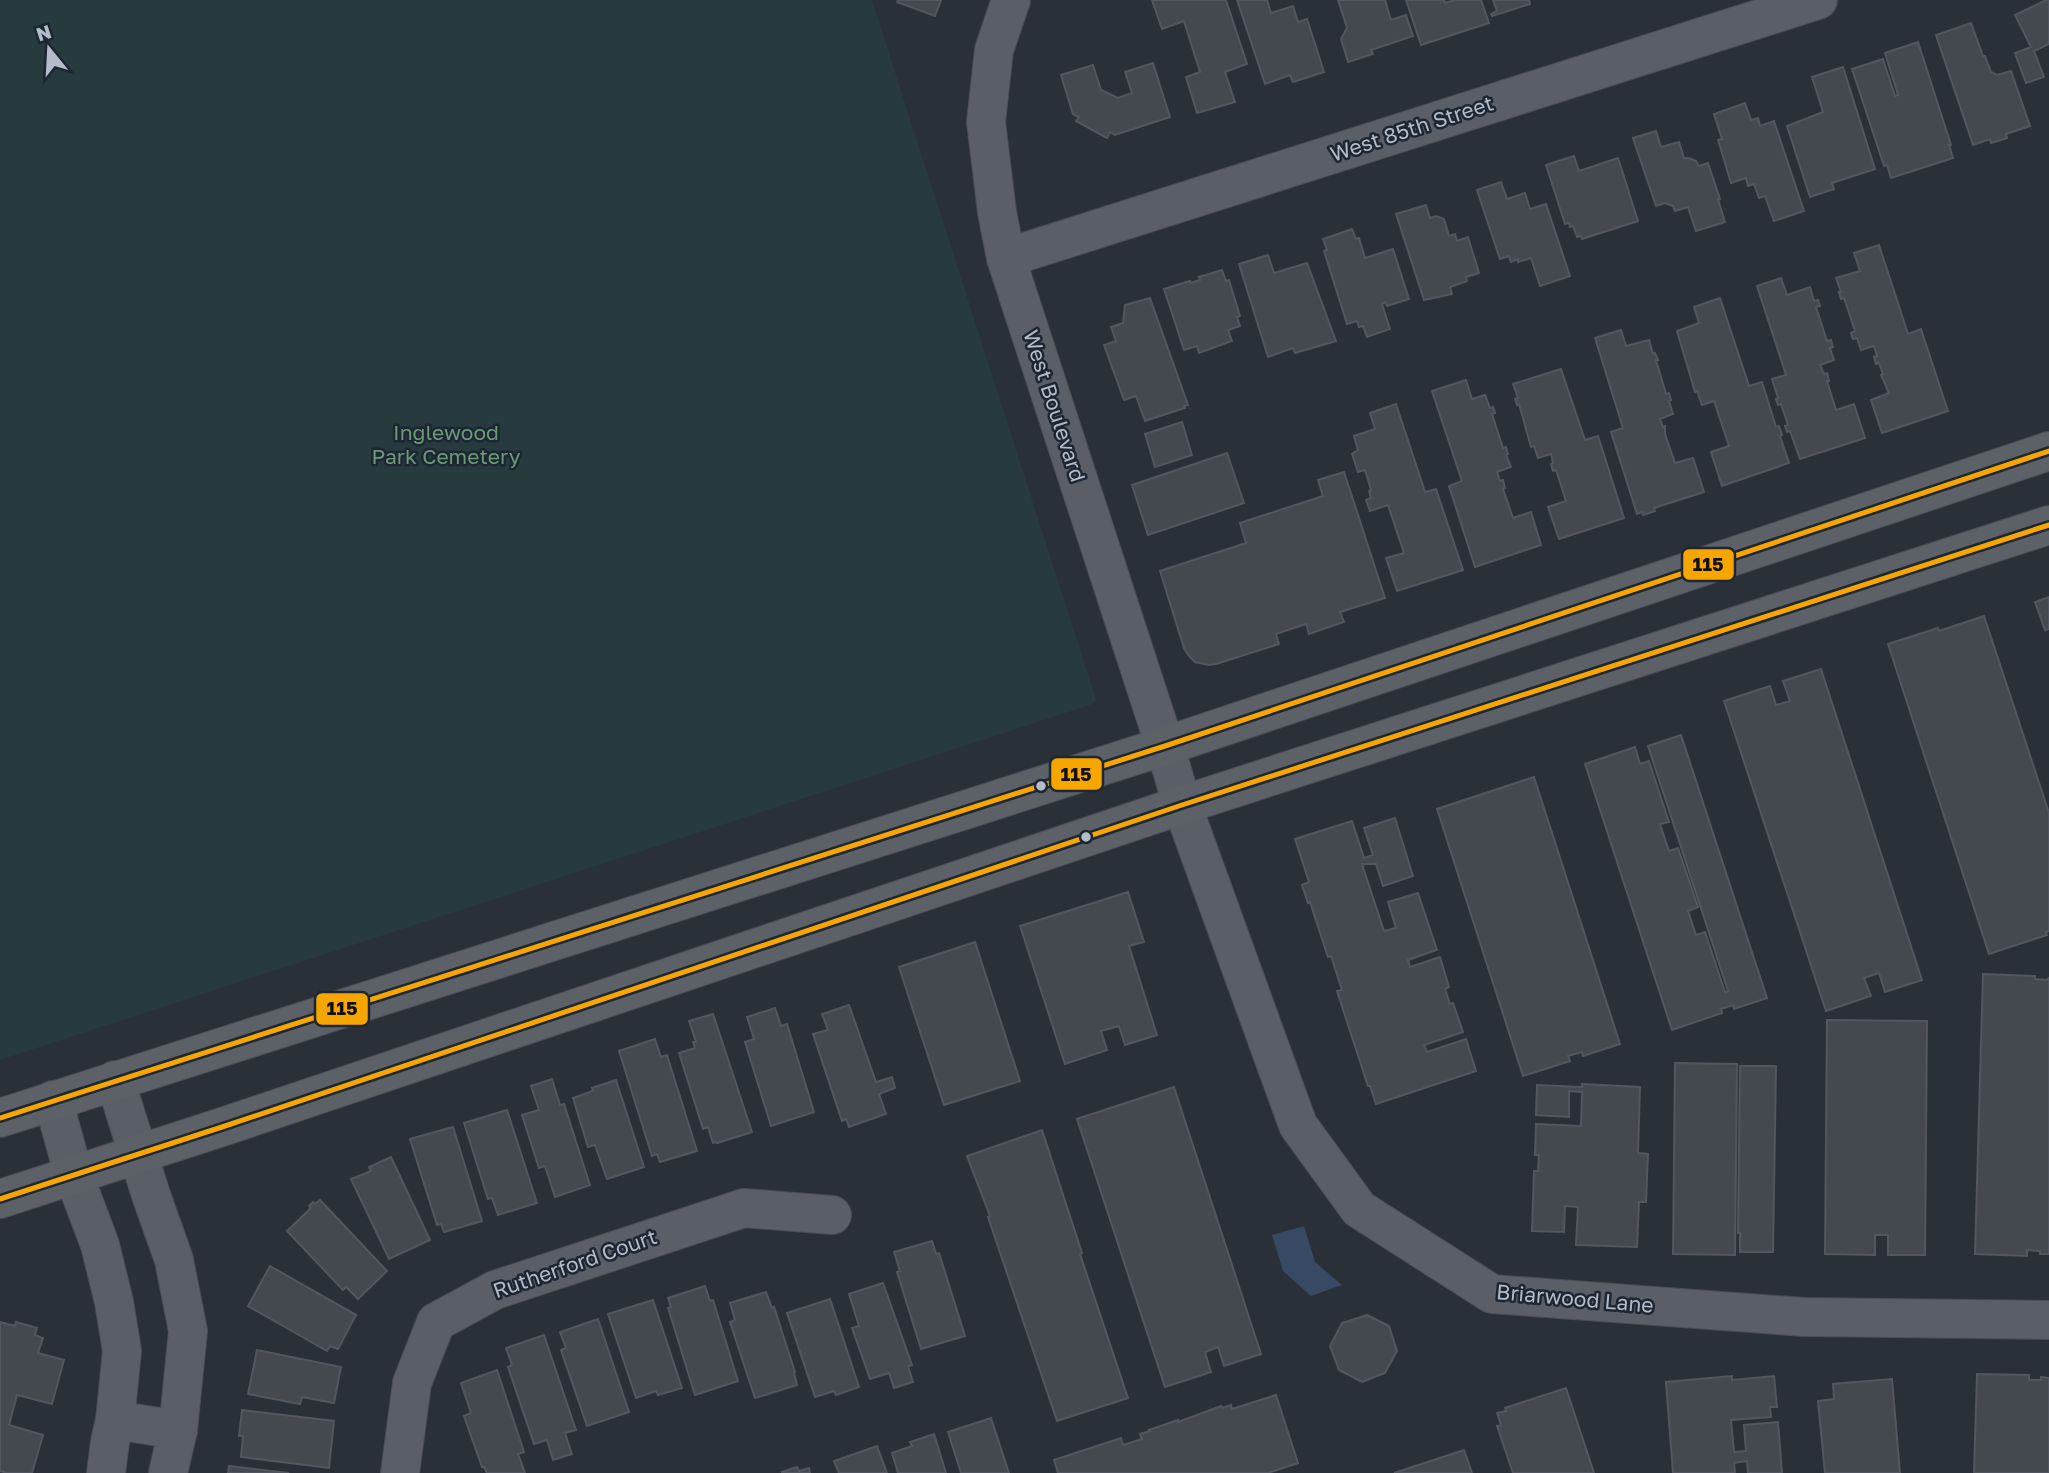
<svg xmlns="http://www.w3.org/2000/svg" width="2049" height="1473" font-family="'Golos Text',sans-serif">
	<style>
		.green { fill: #273a3e }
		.water { fill: #384963 }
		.building { fill: #444950; stroke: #52575f; stroke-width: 2 }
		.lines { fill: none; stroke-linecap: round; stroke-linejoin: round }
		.minor-casing { stroke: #484c53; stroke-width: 40 }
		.major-casing { stroke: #484c55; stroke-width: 40 }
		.minor { stroke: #5a5e66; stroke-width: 38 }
		.major { stroke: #5c6168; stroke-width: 38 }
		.bus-1-casing { stroke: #1d2633; stroke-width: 10 }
		.bus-1 { stroke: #f7a600; stroke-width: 5 }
		.bus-dot { fill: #b4bcc9; stroke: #1d2633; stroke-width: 2.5 }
		.labels { text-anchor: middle; stroke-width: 5; stroke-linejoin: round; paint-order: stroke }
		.street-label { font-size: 21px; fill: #b4bcc9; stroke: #1d2633 }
		.park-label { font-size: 21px; fill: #6b9a76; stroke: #1d2633 }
		.line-badge { stroke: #1d2633; stroke-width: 2.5 }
		.pale-badge-label { font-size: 19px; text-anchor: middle; font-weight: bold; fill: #111 }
	</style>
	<rect width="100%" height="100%" fill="#2a3038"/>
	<polygon class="green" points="0,0 872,0 1095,696 1095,701 1090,705 0,1060"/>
	<polygon class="water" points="1304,1226 1315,1262 1342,1285 1311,1296 1283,1271 1272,1235"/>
	<g class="building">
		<polygon points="898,0 941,0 935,16 897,2"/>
		<polygon points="1152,0 1226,0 1247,64 1225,72 1235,102 1197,113 1186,77 1200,72 1184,21 1162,29"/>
		<polygon points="1237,0 1267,0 1271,13 1293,6 1298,22 1307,19 1324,72 1293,82 1290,75 1265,84"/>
		<polygon points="1338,0 1385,0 1391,20 1406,15 1413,36 1371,50 1373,54 1348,62 1341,39 1347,28"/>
		<polygon points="1406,0 1444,0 1445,3 1455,0 1481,0 1489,23 1421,45"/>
		<polygon points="1493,0 1529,0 1530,4 1492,16 1491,14 1497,11"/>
		<polygon points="2046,0 2049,0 2049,44 2034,51 2044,77 2026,83 2015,53 2031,47 2015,15"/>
		<polygon points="1971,23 1983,56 1985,56 1991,72 1997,75 2011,71 2030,126 2006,134 2007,138 1991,143 1990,139 1973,145 1936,35"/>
		<polygon points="1918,42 1951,145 1949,145 1953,158 1891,178 1887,165 1884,166 1852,69 1883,59 1895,96 1898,95 1885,53"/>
		<polygon points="1153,63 1170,117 1115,135 1110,132 1107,138 1076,121 1079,117 1073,114 1061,75 1093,65 1101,90 1118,98 1132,93 1125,72"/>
		<polygon points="1843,67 1875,169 1832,183 1834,189 1810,197 1787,126 1823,112 1812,77"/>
		<polygon points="1745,103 1751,120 1758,118 1760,126 1774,121 1804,211 1774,221 1765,196 1759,198 1754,184 1748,186 1746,178 1731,183 1718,140 1722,139 1714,114"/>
		<polygon points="1656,131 1661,147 1679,142 1684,158 1689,158 1696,161 1699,166 1708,163 1720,199 1718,199 1725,222 1696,231 1688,207 1675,211 1673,206 1665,203 1656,206 1633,138"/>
		<polygon points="1574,156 1579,171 1618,158 1638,221 1582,239 1581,236 1577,237 1573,226 1570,227 1569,223 1565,224 1546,165"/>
		<polygon points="1501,182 1507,199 1525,193 1530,209 1546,204 1570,276 1540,286 1531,258 1518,262 1518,259 1511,262 1509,256 1500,259 1477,190"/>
		<polygon points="1426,205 1430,218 1436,216 1444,219 1449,236 1455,234 1457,241 1468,237 1479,273 1466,277 1467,281 1450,287 1452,294 1424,300 1396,214"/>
		<polygon points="1352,229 1356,239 1359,238 1365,258 1393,249 1409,299 1387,306 1385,302 1382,304 1390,329 1367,337 1363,326 1359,327 1357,321 1347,324 1324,251 1327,250 1323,239"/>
		<polygon points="1879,245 1908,334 1921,329 1948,411 1882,433 1871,400 1889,393 1881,375 1883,374 1879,363 1876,364 1874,357 1877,356 1874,346 1861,350 1857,338 1853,339 1851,333 1855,331 1844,298 1841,299 1839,292 1841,292 1836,278 1860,271 1854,253"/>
		<polygon points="1268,255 1274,273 1307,263 1336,341 1295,353 1293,348 1268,357 1239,264"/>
		<polygon points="1222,270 1226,281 1229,280 1240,316 1237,317 1240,326 1228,330 1232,341 1199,353 1197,346 1184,350 1164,289 1190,281 1191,283 1200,280 1199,277"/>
		<polygon points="1781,278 1787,295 1810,287 1814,301 1818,300 1820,306 1816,307 1827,341 1831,340 1833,347 1830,348 1834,360 1820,365 1824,374 1827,373 1829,381 1827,381 1836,410 1854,404 1865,438 1800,459 1790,431 1787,432 1785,426 1788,425 1781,404 1778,405 1776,399 1778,398 1772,379 1786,375 1757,286"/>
		<polygon points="1150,298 1188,405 1184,406 1185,408 1145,421 1136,396 1124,400 1104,345 1116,341 1111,327 1123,323 1125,305"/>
		<polygon points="1720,298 1749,386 1762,382 1776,427 1779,426 1782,435 1780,436 1789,463 1722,486 1711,452 1729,446 1714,401 1702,405 1697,391 1695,392 1677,331 1699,323 1694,307"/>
		<polygon points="1621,330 1626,346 1649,340 1653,354 1655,353 1658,360 1656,360 1666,394 1669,393 1671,400 1669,401 1673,414 1660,419 1663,427 1665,426 1665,434 1675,463 1693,458 1704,492 1654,508 1655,511 1643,515 1642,512 1637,514 1611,432 1623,428 1595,338"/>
		<polygon points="1561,369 1585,440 1598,436 1624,518 1559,539 1548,507 1566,501 1556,470 1553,471 1551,464 1553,463 1551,454 1538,458 1534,446 1531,447 1519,404 1517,405 1515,399 1518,398 1513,384"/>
		<polygon points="1466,380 1472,399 1485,395 1490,408 1493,407 1495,413 1492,414 1503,448 1506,447 1508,454 1506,455 1511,467 1497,472 1500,481 1503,480 1505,488 1503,489 1513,518 1531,512 1541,545 1475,567 1449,486 1462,481 1432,391"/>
		<polygon points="1396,404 1425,492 1436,489 1463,570 1397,591 1386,558 1404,553 1388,505 1370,511 1366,500 1371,498 1369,491 1371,490 1365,470 1358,472 1352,454 1358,450 1354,436 1375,429 1370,413"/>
		<polygon points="1182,422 1192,455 1155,467 1145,434"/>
		<polygon points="1227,453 1244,503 1148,535 1132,485"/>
		<polygon points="1344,472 1385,598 1340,612 1344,622 1309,634 1306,624 1276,634 1279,644 1216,664 1209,665 1195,662 1189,656 1184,648 1160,571 1246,543 1240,523 1323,496 1318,480"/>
		<polygon points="2049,597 2049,629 2045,630 2035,602"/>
		<polygon points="1984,616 2049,813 2049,931 2046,932 2047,935 1989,954 1888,644 1938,628 1939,631"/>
		<polygon points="1821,669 1922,980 1885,992 1879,973 1864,978 1871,996 1826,1011 1724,701 1770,686 1776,705 1790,701 1783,681"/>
		<polygon points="1681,735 1767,998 1734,1009 1733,1005 1721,1009 1722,1013 1672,1030 1585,764 1635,747 1640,764 1649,761 1669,822 1660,824 1669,851 1678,848 1698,907 1688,911 1696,935 1705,932 1725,992 1728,991 1648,746"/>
		<polygon points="1534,777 1620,1044 1583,1056 1582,1052 1568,1056 1570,1061 1523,1076 1437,809"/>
		<polygon points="1395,818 1413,876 1383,886 1376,864 1362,864 1384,931 1396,928 1388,902 1418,893 1437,950 1408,960 1410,967 1440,957 1449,987 1445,989 1450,1004 1453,1003 1463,1032 1424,1045 1427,1052 1466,1039 1476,1071 1376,1104 1370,1086 1368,1086 1337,991 1342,990 1331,956 1328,957 1310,902 1308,903 1302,885 1309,882 1295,839 1352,821 1364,858 1373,855 1364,828"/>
		<polygon points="1128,892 1144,942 1129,946 1157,1035 1125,1045 1119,1026 1101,1031 1107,1050 1065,1064 1020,926"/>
		<polygon points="975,942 1020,1081 944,1105 899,967"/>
		<polygon points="1983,974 2035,976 2035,979 2047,980 2049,978 2049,1254 2040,1254 2040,1251 2027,1250 2027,1256 1975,1254"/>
		<polygon points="849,1005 876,1082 892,1077 895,1088 879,1094 886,1114 849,1127 846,1119 842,1121 813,1034 828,1030 822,1014"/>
		<polygon points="775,1008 781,1026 787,1024 814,1112 771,1126 745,1042 754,1039 747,1017"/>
		<polygon points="713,1014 752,1132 717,1143 716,1142 713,1143 708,1127 703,1129 679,1053 695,1048 693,1042 696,1042 689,1021"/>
		<polygon points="1827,1020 1927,1021 1925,1255 1888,1255 1888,1235 1875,1235 1875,1255 1825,1254"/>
		<polygon points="655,1039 661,1057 667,1055 697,1151 660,1162 657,1154 652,1156 619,1051"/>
		<polygon points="1675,1063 1737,1064 1735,1255 1673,1254"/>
		<polygon points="1740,1066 1776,1066 1773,1252 1740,1252 1740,1233 1738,1233"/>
		<polygon points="552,1079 560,1105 564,1104 590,1185 555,1197 545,1166 539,1168 522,1115 539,1110 531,1086"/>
		<polygon points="616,1080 644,1167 607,1179 595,1145 588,1147 573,1098 593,1091 592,1088"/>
		<polygon points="1582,1084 1640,1087 1638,1153 1648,1154 1646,1202 1639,1202 1637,1247 1576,1245 1578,1207 1565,1206 1564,1232 1532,1231 1534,1171 1538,1171 1539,1155 1535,1155 1536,1124 1581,1126 1582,1092 1569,1091 1569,1117 1536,1115 1537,1085 1582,1087"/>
		<polygon points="1174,1087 1261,1354 1224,1366 1218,1347 1205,1352 1211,1372 1165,1387 1077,1119"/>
		<polygon points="507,1110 537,1203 498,1215 492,1198 488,1199 464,1123"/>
		<polygon points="453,1127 482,1221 444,1232 441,1224 437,1225 410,1139"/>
		<polygon points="1042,1130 1082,1253 1080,1254 1128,1398 1057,1421 988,1217 990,1216 967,1156"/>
		<polygon points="391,1157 430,1240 389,1259 351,1179 371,1171 369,1167"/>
		<polygon points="320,1200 387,1271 358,1299 346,1287 343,1290 287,1231 311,1208 309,1206 313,1202 315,1204"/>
		<polygon points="932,1241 936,1254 939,1253 965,1336 921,1349 897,1272 900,1271 894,1252"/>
		<polygon points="270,1266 356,1315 338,1349 330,1346 327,1351 248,1306"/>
		<polygon points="883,1283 912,1365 908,1366 913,1382 894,1388 889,1373 870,1379 852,1328 859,1326 849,1294"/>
		<polygon points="705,1286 710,1301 713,1300 738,1381 695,1395 668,1308 671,1307 668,1298"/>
		<polygon points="766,1292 772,1308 774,1307 795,1372 794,1373 797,1385 755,1398 730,1322 735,1320 730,1303"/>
		<polygon points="830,1299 859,1387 836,1395 834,1391 815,1397 787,1313"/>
		<polygon points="653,1300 682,1388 658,1395 656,1391 636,1398 608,1314"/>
		<polygon points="1367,1315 1389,1326 1397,1351 1385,1373 1362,1382 1339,1370 1330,1346 1342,1323"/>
		<polygon points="598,1319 629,1412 587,1426 561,1350 566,1348 560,1332"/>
		<polygon points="0,1322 15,1326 16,1322 37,1328 35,1335 43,1338 38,1353 64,1360 52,1404 17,1395 9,1425 43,1435 32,1473 7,1473 0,1471"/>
		<polygon points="544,1335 576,1430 565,1433 572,1454 553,1460 547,1440 534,1444 508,1367 512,1365 506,1348"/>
		<polygon points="257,1350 341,1367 334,1403 302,1397 300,1404 248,1394"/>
		<polygon points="497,1370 524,1452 518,1454 525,1473 487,1473 484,1467 482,1467 464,1416 471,1413 461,1383"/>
		<polygon points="1977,1374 2029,1375 2029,1380 2041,1380 2041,1377 2049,1378 2049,1473 1974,1473"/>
		<polygon points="1732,1376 1732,1380 1774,1376 1777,1407 1770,1407 1771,1417 1731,1420 1734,1452 1746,1451 1744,1425 1778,1422 1782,1473 1748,1473 1747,1461 1734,1463 1735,1473 1673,1473 1666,1382"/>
		<polygon points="1892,1379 1900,1473 1825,1473 1818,1401 1834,1399 1833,1384"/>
		<polygon points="1566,1388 1594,1473 1513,1473 1497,1426 1501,1425 1497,1413 1506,1411 1505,1408"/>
		<polygon points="1276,1395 1298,1463 1268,1473 1058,1473 1054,1460 1121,1438 1123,1445 1142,1439 1140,1434 1150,1431 1149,1430 1178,1420 1178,1422 1221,1406 1222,1408 1231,1405 1232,1409"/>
		<polygon points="242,1410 334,1421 329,1468 241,1457 243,1436 239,1436"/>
		<polygon points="991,1418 1009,1473 961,1473 948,1432"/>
		<polygon points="934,1434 946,1473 898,1473 892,1453 912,1446 910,1442"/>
		<polygon points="877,1446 887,1473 839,1473 834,1461"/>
		<polygon points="1464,1450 1472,1473 1394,1473"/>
		<polygon points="229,1466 289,1473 228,1473"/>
		<polygon points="797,1467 799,1471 809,1468 810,1473 783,1473 782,1472"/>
	</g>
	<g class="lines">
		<g class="minor-casing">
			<g id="minor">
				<polyline points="1011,0 994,50 986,122 997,212 1006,258 1165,746 1182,805 1298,1125 1359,1209 1492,1294 1804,1317 2049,1320"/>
				<polyline points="1006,258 1818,0"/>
				<polyline points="115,1080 151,1195 174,1260 188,1331 178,1430 168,1473"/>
				<polyline points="53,1100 74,1176 100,1245 114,1302 122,1351 115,1420 110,1442 106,1473"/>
				<polyline points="115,1420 178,1430"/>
				<polyline points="400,1473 412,1383 436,1322 495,1290 744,1208 832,1215"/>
			</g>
		</g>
		<g class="major-casing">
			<g id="major">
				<polyline points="0,1118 1165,746 2049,451"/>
				<polyline points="0,1199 222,1127 1182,805 2049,525"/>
			</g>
		</g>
		<use href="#minor" class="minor"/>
		<use href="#major" class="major"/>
		<g class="bus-1-casing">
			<g id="bus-1">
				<polyline points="0,1118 1165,746 2049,451"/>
				<polyline points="0,1199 222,1127 1182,805 2049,525"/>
			</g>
		</g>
		<use href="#bus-1" class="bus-1"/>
	</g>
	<g class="bus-dot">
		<circle cx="1041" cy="786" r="6"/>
		<circle cx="1086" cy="837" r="6"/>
	</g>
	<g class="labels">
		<g class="street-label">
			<text transform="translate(1412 129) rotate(-18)" y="7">West 85th Street</text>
			<text transform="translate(1054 406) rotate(72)" y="7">West Boulevard</text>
			<text transform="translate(575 1264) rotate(-19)" y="7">Rutherford Court</text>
			<text transform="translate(1575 1299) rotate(5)" y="7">Briarwood Lane</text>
		</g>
		<g class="park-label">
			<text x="446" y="440">Inglewood<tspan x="446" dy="24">Park Cemetery</tspan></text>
		</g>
	</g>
	<g class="line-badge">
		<rect x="1682" y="548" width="53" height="33" rx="7" fill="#f7a600"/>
		<rect x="1050" y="757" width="53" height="34" rx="7" fill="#f7a600"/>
		<rect x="315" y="992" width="54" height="34" rx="7" fill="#f7a600"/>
	</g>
	<g class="pale-badge-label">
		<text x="1708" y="571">115</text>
		<text x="1076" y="781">115</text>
		<text x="342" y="1015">115</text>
	</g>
	<g transform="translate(49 49) rotate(342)" stroke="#1d2633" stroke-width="5" paint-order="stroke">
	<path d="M0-5L12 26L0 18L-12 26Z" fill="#b4bcc9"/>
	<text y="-10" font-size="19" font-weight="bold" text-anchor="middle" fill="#b4bcc9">N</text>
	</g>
</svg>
